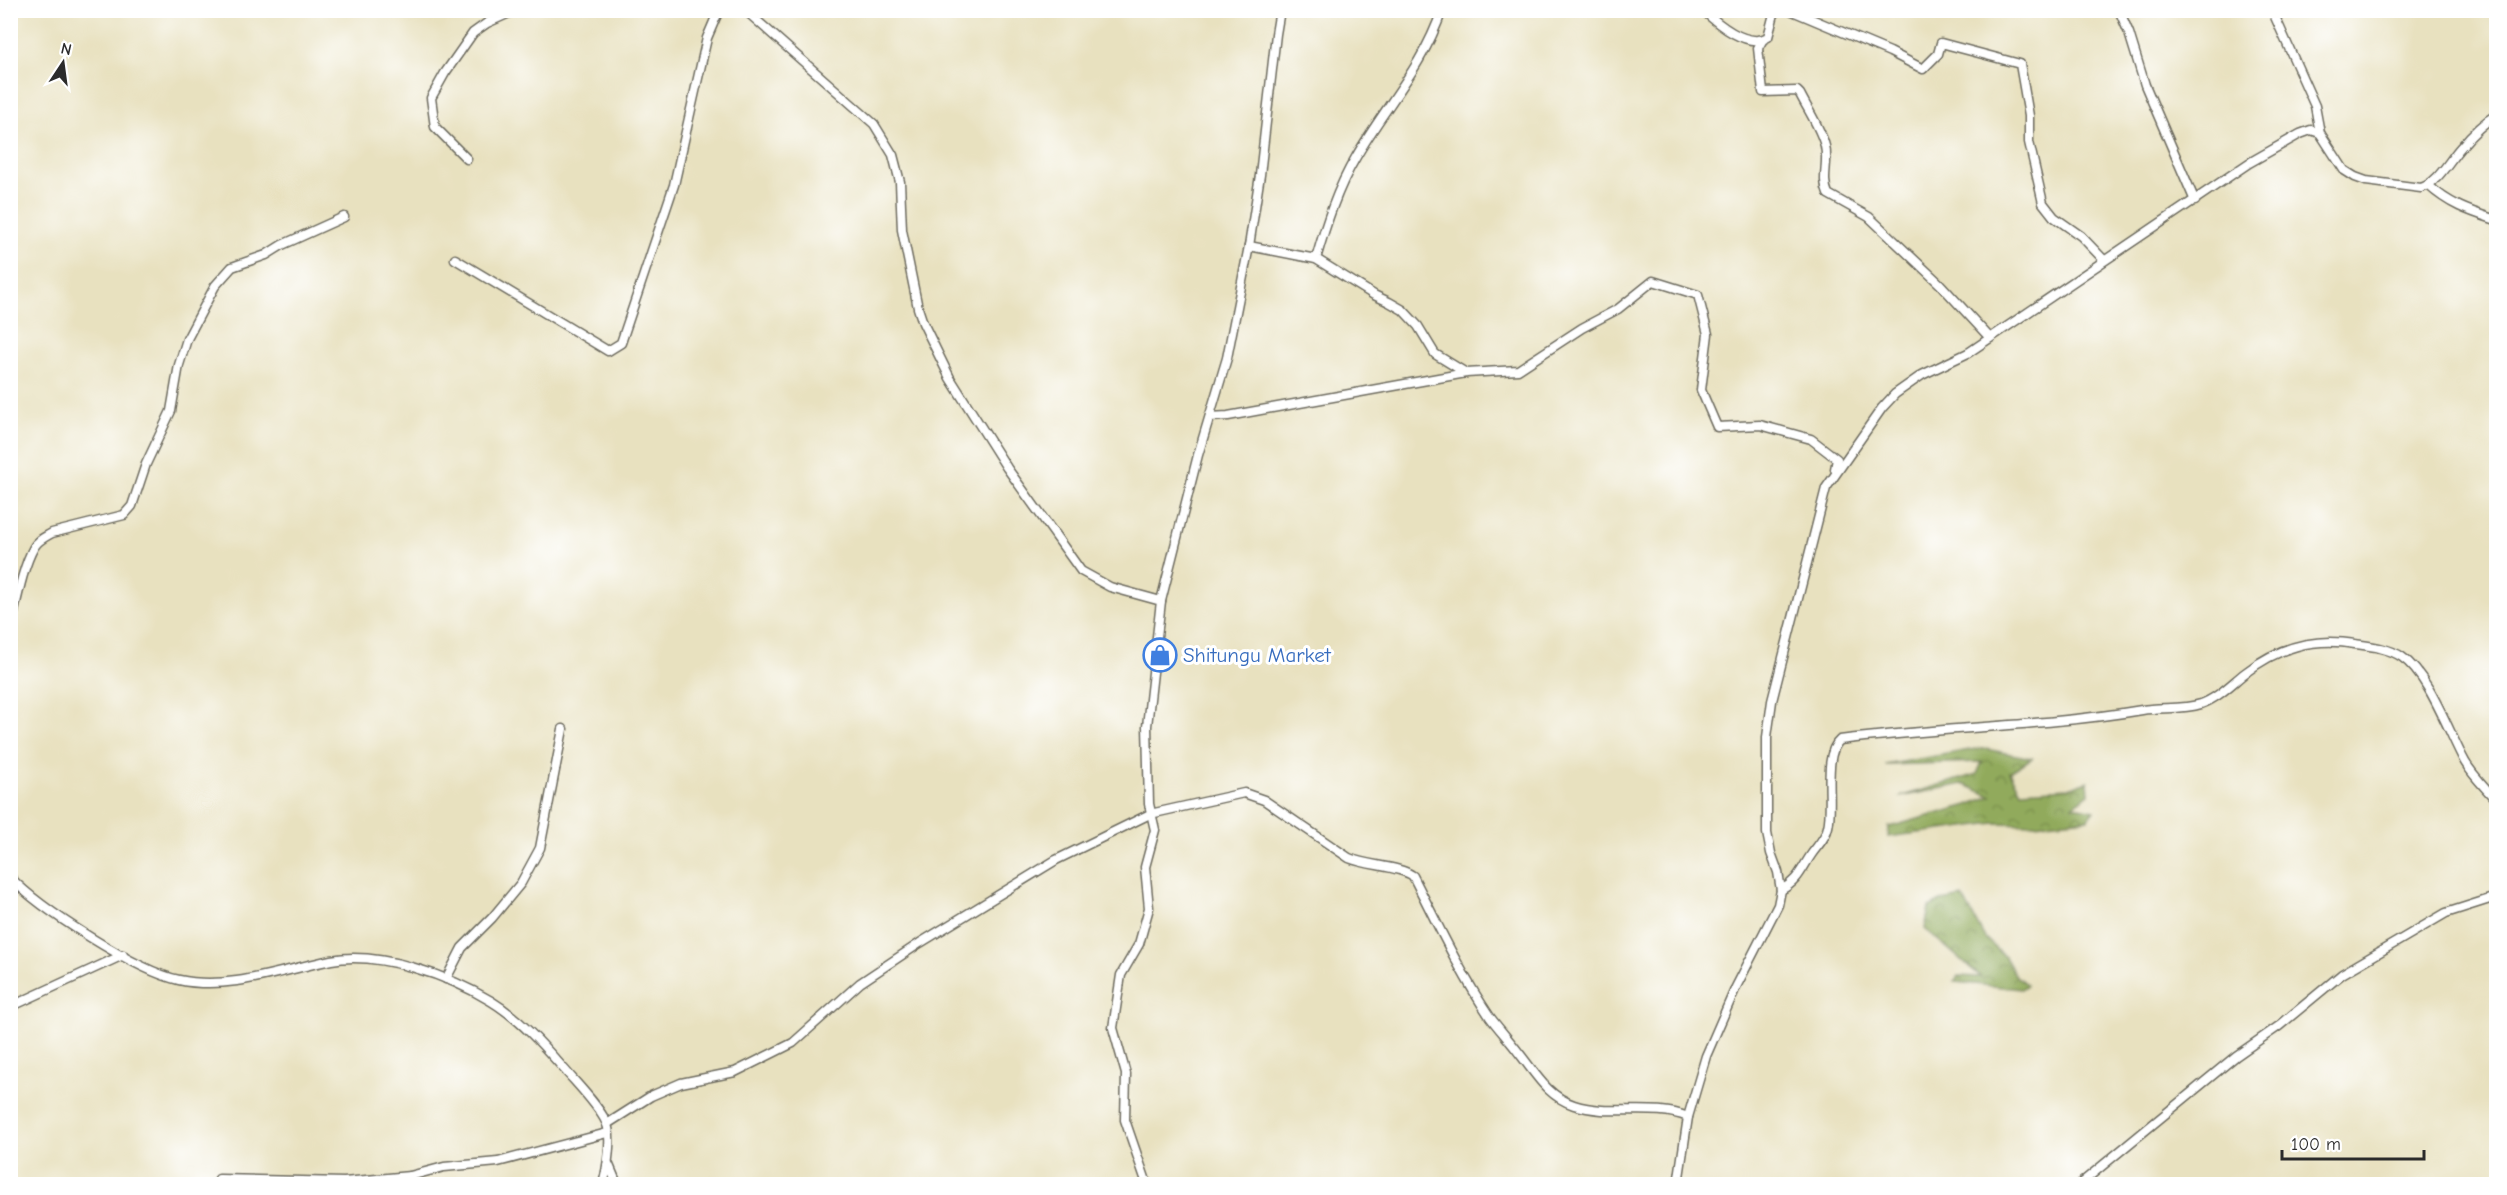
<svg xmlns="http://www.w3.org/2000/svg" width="2507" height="1195" font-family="'Comic Neue',sans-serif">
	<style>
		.forest { fill: url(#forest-crowns); stroke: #5e6a44; stroke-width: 1.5 }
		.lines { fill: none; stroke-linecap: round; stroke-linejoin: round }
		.minor-casing { stroke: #6d6b5f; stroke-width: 11 }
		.minor { stroke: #fff; stroke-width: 8 }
		.labels { text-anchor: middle; stroke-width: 6; stroke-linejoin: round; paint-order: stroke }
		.shop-label { font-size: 21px; fill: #366cbe; stroke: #fff; text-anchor: start }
	</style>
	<defs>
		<pattern id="forest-crowns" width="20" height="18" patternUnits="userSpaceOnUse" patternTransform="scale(1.5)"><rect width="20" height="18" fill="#91aa5c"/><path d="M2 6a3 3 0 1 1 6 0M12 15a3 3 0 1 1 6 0" fill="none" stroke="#778b4c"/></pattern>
	</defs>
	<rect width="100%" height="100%" fill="#fff"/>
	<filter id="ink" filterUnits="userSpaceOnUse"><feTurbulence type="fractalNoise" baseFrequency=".0167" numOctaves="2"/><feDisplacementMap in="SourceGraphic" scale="12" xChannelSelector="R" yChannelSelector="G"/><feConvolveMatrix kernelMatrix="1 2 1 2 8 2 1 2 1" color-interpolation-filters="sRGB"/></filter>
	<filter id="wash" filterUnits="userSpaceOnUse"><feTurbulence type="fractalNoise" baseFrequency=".008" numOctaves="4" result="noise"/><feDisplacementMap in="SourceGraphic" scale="24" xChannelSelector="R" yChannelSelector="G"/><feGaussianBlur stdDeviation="1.35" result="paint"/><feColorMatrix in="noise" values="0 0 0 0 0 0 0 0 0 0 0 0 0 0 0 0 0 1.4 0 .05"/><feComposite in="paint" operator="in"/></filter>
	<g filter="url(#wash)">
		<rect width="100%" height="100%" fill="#e8e1bf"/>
		<g class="forest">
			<polygon points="1981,748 2032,758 2010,772 2021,791 2069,788 2088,781 2089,794 2073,806 2095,810 2088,819 2034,824 1995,823 1888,837 1889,827 1968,805 1991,796 1963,784 1899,797 1977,774 1982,762 1885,765"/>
			<polygon points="1963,897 1985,938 2005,957 2016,976 2027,985 2021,989 1954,982 1958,976 1981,977 1925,929 1929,907 1941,901"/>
		</g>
	</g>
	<g filter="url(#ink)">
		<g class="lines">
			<g class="minor-casing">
				<g id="minor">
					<polyline points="745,10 874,124 893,155 900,182 902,230 918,308 923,323 950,378 1007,468 1081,571 1110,587 1161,601 1147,726 1149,804 1155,830 1145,867 1149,908 1139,944 1121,975 1113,1028 1126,1074 1125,1120 1147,1184"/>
					<path d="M1703,10C1718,24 1747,49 1768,37L1775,10"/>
					<polyline points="1790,10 1890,52 1923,69 1938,54 1941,43 2020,64 2029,116 2029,142 2043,203 2054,217 2081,236 2104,260"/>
					<polyline points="2119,10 2129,33 2145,85 2195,201"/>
					<polyline points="2272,10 2315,106 2320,133"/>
					<path d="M1762,41L1758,48L1763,92L1797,91L1800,94C1808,110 1821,129 1825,146C1829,163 1821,178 1828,194L1869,217L1940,284L1990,338"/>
					<polyline points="467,159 435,127 431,98 445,73 473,33 487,23 516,10"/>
					<path d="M2428,185C2450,205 2469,211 2496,220"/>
					<polyline points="1249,246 1316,259 1374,295 1389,302 1403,310 1418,326 1435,354 1466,373"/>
					<polyline points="455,259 608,351 621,343 674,185 707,38 719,10"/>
					<path d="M1316,259C1326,224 1337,189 1356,157C1385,106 1423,67 1442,10"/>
					<polyline points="1210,417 1228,416 1466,373 1518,370 1582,328 1618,309 1653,281 1698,295 1708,334 1701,390 1717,427 1760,425 1811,439 1837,459 1835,469"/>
					<polyline points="1161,601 1198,455 1227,358 1249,246 1260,175 1276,34 1280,10"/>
					<path d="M10,629C16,605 22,568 34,547C38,540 45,537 52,533L124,515L132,506L146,464L171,411L179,365L187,339L215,286L232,267L266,255L282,245L344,217"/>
					<path d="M10,877C40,909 137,971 179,980C229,991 282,970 331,960C380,951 450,976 491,1001C519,1018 543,1045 564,1069C577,1084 598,1105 606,1122C613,1136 607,1170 603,1184"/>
					<path d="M1781,890C1798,881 1801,870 1811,855C1817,846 1826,838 1828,827C1834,804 1822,755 1840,740C1941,727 2042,727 2142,710C2161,707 2183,710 2201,704C2218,698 2231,684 2245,673C2278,647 2313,637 2355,644C2370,646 2389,648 2402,657C2429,675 2449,733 2465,762C2473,776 2486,788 2496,800"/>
					<polyline points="446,979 462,948 492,918 521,883 540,848 563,729"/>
					<polyline points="10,1007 123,955"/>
					<path d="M607,1124L651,1096L681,1083L735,1072L793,1043L860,983L920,943L1056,860L1150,814L1244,793L1264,800L1349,858C1368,866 1400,866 1413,876C1437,923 1460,973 1490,1017C1499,1029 1510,1041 1519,1053C1536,1074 1547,1096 1574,1105C1612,1117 1652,1103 1688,1117"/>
					<polyline points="609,1165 617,1184"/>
					<polyline points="219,1179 344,1182 410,1176 444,1167 498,1162 607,1133"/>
					<path d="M1678,1184L1688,1117L1706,1056L1736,987L1778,905L1781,890L1778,872L1771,853L1767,833V737L1772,701L1826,488L1882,408L1895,394L1922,375L1968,353L2249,163L2300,134L2311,130L2320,133L2344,170L2355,177L2366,181L2421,188C2439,182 2449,160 2461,147C2471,135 2483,123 2496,115"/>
					<polyline points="2080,1184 2236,1056 2279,1026 2342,974 2446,913 2496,897"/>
				</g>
			</g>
			<use href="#minor" class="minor"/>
		</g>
	</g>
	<defs>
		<g id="shop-ring" transform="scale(1.725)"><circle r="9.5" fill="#fff" stroke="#3f7fe0" stroke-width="1.5"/><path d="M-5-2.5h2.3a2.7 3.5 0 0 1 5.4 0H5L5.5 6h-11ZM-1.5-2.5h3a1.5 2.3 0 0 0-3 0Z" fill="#3f7fe0"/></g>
	</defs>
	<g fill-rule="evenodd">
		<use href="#shop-ring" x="1160" y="655"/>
	</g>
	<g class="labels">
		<g class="shop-label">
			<text x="1183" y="662">Shitungu Market</text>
		</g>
	</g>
	<rect width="2507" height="1195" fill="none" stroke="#fff" stroke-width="36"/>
	<g transform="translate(63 63) rotate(13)" stroke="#ffffff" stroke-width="4.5" paint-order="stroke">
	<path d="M0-4.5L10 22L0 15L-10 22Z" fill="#2b2b2b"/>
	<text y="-9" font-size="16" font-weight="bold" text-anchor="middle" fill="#2b2b2b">N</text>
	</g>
	<path d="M2282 1150v9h142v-9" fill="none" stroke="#2b2b2b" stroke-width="3"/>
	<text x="2291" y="1150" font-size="18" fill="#2b2b2b" stroke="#ffffff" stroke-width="4.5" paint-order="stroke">100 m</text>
</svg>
